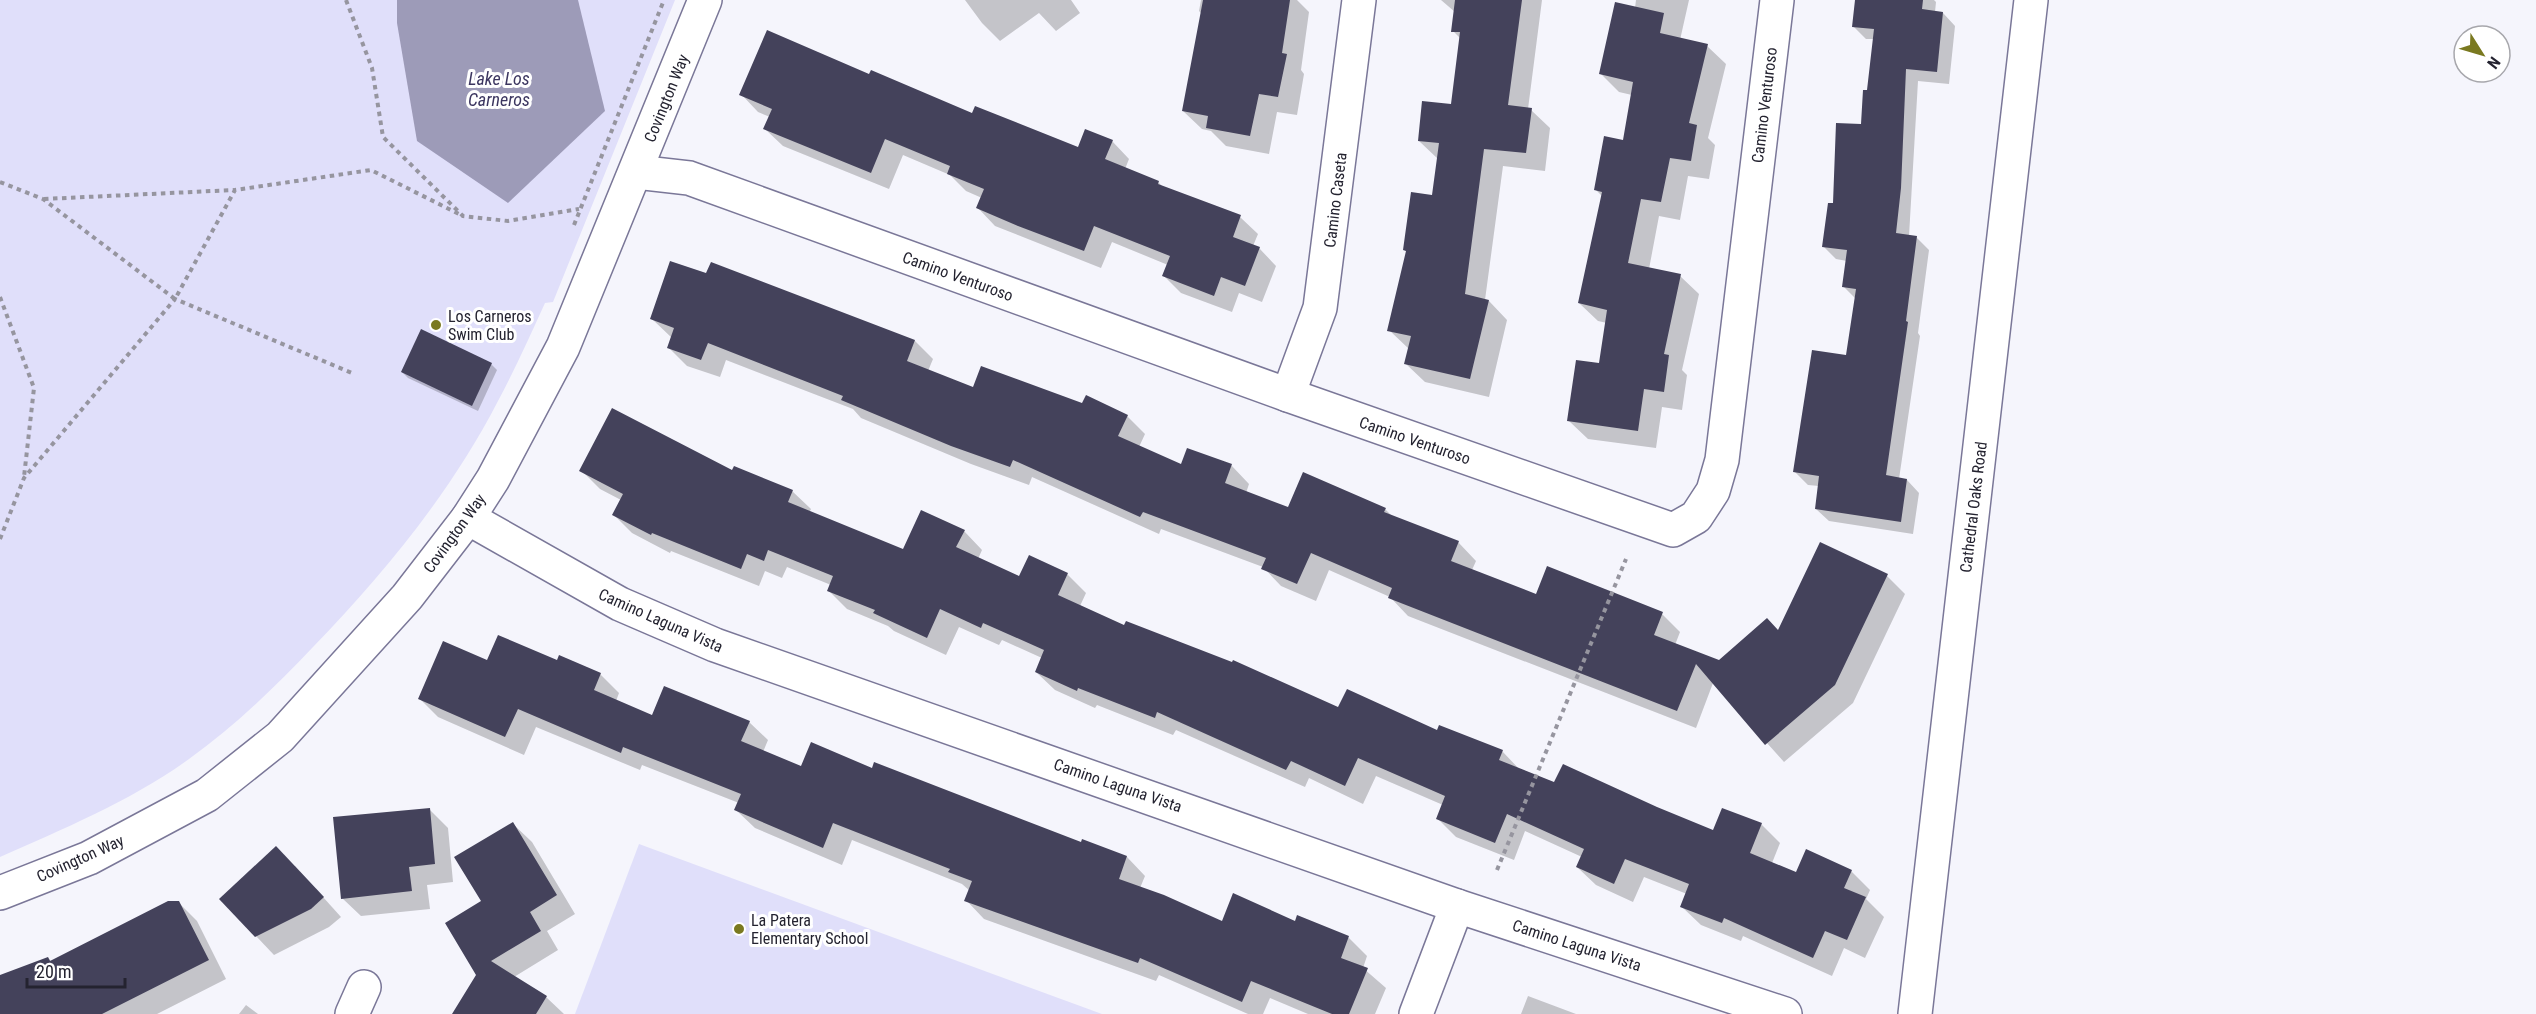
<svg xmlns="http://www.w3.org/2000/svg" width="2536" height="1014" font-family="'Roboto Condensed',sans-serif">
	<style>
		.green { fill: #e0dffa }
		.water { fill: #9d9bb8 }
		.shadow { fill: #0003 }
		.building { fill: #44425b }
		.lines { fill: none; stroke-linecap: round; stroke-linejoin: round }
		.street-casing { stroke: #7a7798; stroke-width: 36 }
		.secondary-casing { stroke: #7a7798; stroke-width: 36 }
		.path { stroke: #96959f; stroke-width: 4; stroke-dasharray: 4.5 4.5; stroke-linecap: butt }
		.street { stroke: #fff; stroke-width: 33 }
		.secondary { stroke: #fff; stroke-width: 33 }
		.poi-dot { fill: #7a7920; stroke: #fff; stroke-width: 2 }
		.labels { text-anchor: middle; stroke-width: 6; stroke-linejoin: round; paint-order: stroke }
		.street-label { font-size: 16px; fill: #242330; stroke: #fff }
		.poi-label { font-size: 16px; fill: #242330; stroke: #fff; text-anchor: start }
		.water-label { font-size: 18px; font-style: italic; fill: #3c3660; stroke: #fff }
	</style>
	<rect width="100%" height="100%" fill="#f5f5fc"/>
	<g class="green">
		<path d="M0,0H675L553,302L545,303C530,336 515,369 498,401C451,492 384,574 313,647C275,687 234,727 189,759C131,801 65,828 0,857Z"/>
		<polygon points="639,844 1102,1014 575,1014"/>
	</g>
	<polygon class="water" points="397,0 578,0 605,111 508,203 417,141 397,23"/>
	<g class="shadow">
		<polygon points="965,0 1071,0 1080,13 1056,31 1039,13 1000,41 982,23"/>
		<polygon points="1201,0 1297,0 1309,12 1301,70 1304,74 1297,115 1277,112 1269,154 1226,146 1211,131 1202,129 1183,111 1202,14 1199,11"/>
		<polygon points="1441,0 1542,0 1528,109 1531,110 1550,128 1545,171 1503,166 1485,300 1489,301 1507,320 1489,397 1425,382 1406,364 1409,349 1389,330 1407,252 1405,250 1433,197 1438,159 1419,141 1452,106 1461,39 1453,31 1455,12"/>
		<polygon points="1636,0 1689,0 1680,40 1707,46 1726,64 1708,138 1715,145 1709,179 1688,176 1680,220 1659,216 1649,269 1680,276 1699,294 1682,370 1687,375 1682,410 1662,407 1656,448 1588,439 1569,421 1601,365 1607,323 1598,321 1579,303 1602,196 1596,190 1624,142 1632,95 1619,92 1600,73 1635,8"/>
		<polygon points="1856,0 1934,0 1936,2 1935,12 1943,13 1955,26 1949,84 1918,81 1909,236 1916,237 1929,250 1918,333 1920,336 1899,479 1907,480 1919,493 1913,534 1829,521 1816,509 1819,486 1808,485 1795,472 1847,357 1856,299 1844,287 1847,261 1836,259 1824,247 1863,126 1869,92 1874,39 1866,39 1853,26"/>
		<polygon points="870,76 973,115 1078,149 1112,141 1129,159 1125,169 1159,183 1163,187 1240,217 1258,234 1253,246 1259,248 1276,266 1262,302 1239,293 1232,312 1181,293 1164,276 1168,265 1112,242 1101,268 995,226 978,208 982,198 966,191 950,175 903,155 889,189 783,146 765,129 770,117 758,112 741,94"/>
		<polygon points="652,319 915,341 933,359 928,371 974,389 1083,405 1127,416 1145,434 1139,447 1181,466 1231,465 1249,484 1246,493 1289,509 1385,509 1394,518 1458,542 1476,561 1472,570 1537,596 1662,614 1680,632 1675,645 1719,662 1779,632 1821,544 1887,576 1905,594 1853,703 1784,762 1713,683 1696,728 1408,616 1390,597 1329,570 1316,601 1281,586 1263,567 1161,529 1159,534 1032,477 1029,485 971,464 861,418 853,409 726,360 720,377 687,366 669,348 672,338"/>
		<polygon points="491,364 497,370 478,411 408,378 402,372"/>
		<polygon points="581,470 733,472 792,491 811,509 809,513 904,551 964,531 982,550 978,559 1020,578 1067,574 1086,593 1080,606 1125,627 1339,709 1438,732 1502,751 1521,771 1555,784 1657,809 1714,832 1761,824 1780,843 1772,863 1797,874 1851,871 1870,890 1866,899 1884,917 1865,958 1844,948 1832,976 1743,936 1741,941 1701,925 1682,907 1687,894 1644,877 1633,902 1596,885 1577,867 1582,857 1525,831 1514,860 1456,837 1437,818 1443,805 1376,776 1363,804 1309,778 1305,787 1176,730 1173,735 1097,705 1095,708 1055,690 1036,672 1042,658 1002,640 999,645 959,627 946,655 894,631 888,626 847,609 829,591 831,585 787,567 782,578 765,571 759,586 671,551 670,553 632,533 614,515 621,500 600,489"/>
		<polygon points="488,662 558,662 600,674 619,693 616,701 653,717 749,722 768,740 763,752 802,768 873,770 1082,844 1127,857 1145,876 1140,888 1222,923 1296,922 1298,917 1349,938 1367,956 1363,968 1386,988 1375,1014 1308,1014 1270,998 1263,1014 1248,1014 1159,975 1156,981 984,919 966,900 970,891 962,884 852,840 842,865 755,828 736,810 739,803 642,765 640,770 536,727 524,755 438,717 420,699"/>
		<polygon points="429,809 448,828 453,882 427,885 430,909 361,916 342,898"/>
		<polygon points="513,824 532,842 575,914 547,931 558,950 514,977 546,997 564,1014 454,1014 478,975 483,902"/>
		<polygon points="295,866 341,917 329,927 274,955 256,936"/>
		<polygon points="178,902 197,921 226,979 157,1014 0,1014 0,976 48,958 52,962"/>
		<polygon points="1528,996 1576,1014 1577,1014 1521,1014"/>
		<polygon points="246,1005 258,1014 239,1014"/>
	</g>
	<g class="building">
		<polygon points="1203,0 1290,0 1282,53 1287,54 1278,97 1259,94 1250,136 1206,128 1208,116 1182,111"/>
		<polygon points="1455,0 1522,0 1508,105 1532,108 1526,153 1484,149 1465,294 1489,300 1470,379 1404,364 1411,336 1387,331 1406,251 1403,250 1411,192 1432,195 1439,143 1418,141 1422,101 1451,104 1460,32 1451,32"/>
		<polygon points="1855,0 1923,0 1922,9 1943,12 1937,72 1906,69 1901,188 1896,233 1917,236 1906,321 1908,322 1886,475 1907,479 1901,522 1815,509 1819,476 1793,472 1812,350 1846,355 1856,289 1842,287 1847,250 1822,247 1828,203 1833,203 1836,123 1861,124 1863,90 1867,90 1874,29 1852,27"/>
		<polygon points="1615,2 1664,13 1660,33 1708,44 1689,123 1697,125 1691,161 1670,158 1661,202 1641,199 1628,263 1681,274 1664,354 1669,355 1664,392 1644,389 1638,431 1567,421 1576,360 1599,363 1607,310 1578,303 1602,192 1594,190 1604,136 1623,140 1633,82 1599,74"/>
		<polygon points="767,30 869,74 871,70 972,113 975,106 1078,147 1085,129 1113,140 1105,159 1159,181 1158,184 1241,215 1233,237 1260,247 1245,286 1221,277 1214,296 1162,276 1170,256 1094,226 1084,251 1018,226 976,208 984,189 947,174 950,166 885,139 871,173 763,129 772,109 739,95"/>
		<polygon points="670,261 706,273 711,262 915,340 907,361 973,387 981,366 1082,403 1086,395 1128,415 1118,436 1181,464 1187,448 1232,464 1225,483 1288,507 1303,472 1386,508 1384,512 1459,541 1451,561 1536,594 1547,566 1663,612 1654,635 1719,660 1767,618 1778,630 1820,542 1888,574 1835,685 1765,745 1696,664 1677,711 1388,598 1392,588 1311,553 1297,584 1261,569 1266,558 1143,512 1140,517 1013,460 1010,467 951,446 841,400 843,396 708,343 701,360 667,348 674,328 650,319"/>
		<polygon points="421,329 492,363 472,406 401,372"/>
		<polygon points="612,408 732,470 734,466 793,490 788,502 903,549 921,510 965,530 956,547 1019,576 1029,555 1068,573 1058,595 1124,625 1126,621 1232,662 1233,660 1338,707 1347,689 1437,730 1439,725 1503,750 1499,760 1554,782 1563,764 1657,807 1713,830 1722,808 1762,823 1750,853 1796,872 1806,849 1852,870 1844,888 1866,897 1847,940 1825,931 1813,958 1724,918 1722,923 1680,907 1689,884 1625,859 1614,884 1576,867 1584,849 1507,814 1495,843 1436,819 1445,796 1358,758 1345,786 1291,761 1286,770 1157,712 1155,718 1078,688 1077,691 1035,672 1044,650 983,623 981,628 940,609 927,638 873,613 875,610 827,591 833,576 768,550 764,561 747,554 741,569 652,533 651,535 612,515 623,494 579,471"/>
		<polygon points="498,635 557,660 559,655 601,673 594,690 652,715 664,686 750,721 741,741 801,766 811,742 872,768 874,762 1081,842 1082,839 1127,856 1119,879 1164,895 1222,921 1233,893 1295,921 1297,915 1349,936 1341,958 1368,968 1349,1014 1332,1014 1251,981 1242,1002 1140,958 1138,963 964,901 972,881 948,872 950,869 833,823 823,848 734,810 741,794 623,747 621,753 518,709 505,737 418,699 443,641 487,660"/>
		<polygon points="430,808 435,864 409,867 412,891 341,899 333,817"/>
		<polygon points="513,822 557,895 530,912 541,931 491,961 547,996 536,1014 452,1014 476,975 445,923 481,901 454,857"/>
		<polygon points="276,846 324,897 311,909 255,937 219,899"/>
		<polygon points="168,901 179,901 209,960 102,1014 0,1014 0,975 48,957 50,961"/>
	</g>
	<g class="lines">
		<g class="street-casing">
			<g id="street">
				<polyline points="636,172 689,178 1288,395 1673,530 1696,517 1713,491 1722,460 1777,0"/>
				<polyline points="1288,395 1320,308 1359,0"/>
				<polyline points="468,518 620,604 715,645 1457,906 1785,1014"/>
				<polyline points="352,1014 364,987"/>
				<polyline points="1416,1014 1457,906"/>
			</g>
		</g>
		<g class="secondary-casing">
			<g id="secondary">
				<polyline points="0,893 89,858 207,795 280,737 407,597 468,518 493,479 563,347 705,0"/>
				<polyline points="1915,1014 2031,0"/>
			</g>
		</g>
		<g class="path">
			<polyline points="346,0 372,68 383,137 463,216 508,221 579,209"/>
			<polyline points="0,182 43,199 175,299 235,190 371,170 463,216"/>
			<polyline points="44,199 234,190"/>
			<polyline points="574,225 664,0"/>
			<polyline points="0,297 34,388 24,477"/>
			<polyline points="0,539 24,478 175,299 352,373"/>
			<polyline points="1497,870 1626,559"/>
		</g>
		<use href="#street" class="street"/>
		<use href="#secondary" class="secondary"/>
	</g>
	<g class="poi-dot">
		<circle cx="436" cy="325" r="6"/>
		<circle cx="739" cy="929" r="6"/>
	</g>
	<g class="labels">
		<g class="street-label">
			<text transform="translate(666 98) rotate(-68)" y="6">Covington Way</text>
			<text transform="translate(1764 105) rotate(-83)" y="6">Camino Venturoso</text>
			<text transform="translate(1335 200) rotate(-83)" y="6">Camino Caseta</text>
			<text transform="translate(958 276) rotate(20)" y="6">Camino Venturoso</text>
			<text transform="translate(1415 440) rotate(19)" y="6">Camino Venturoso</text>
			<text transform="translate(1973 507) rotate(-83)" y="6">Cathedral Oaks Road</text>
			<text transform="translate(454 533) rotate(-54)" y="6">Covington Way</text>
			<text transform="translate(661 620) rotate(24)" y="6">Camino Laguna Vista</text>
			<text transform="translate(1118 785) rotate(19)" y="6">Camino Laguna Vista</text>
			<text transform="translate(80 858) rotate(-24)" y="6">Covington Way</text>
			<text transform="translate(1577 945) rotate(18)" y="6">Camino Laguna Vista</text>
		</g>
		<g class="poi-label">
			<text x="448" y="322">Los Carneros<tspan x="448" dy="18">Swim Club</tspan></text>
			<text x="751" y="926">La Patera<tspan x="751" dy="18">Elementary School</tspan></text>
		</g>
		<g class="water-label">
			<text x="499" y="85">Lake Los<tspan x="499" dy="21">Carneros</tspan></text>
		</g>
	</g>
	<g transform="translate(2482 54) rotate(127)"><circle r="28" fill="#ffffff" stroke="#a7a7ac" stroke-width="1.5"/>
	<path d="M0-4.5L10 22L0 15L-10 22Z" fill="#7a7920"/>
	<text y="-9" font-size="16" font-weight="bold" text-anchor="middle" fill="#242330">N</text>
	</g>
	<path d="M27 978v9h98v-9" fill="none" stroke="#242330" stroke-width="3"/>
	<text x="36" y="978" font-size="18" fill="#242330" stroke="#ffffff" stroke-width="4.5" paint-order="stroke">20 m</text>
</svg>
